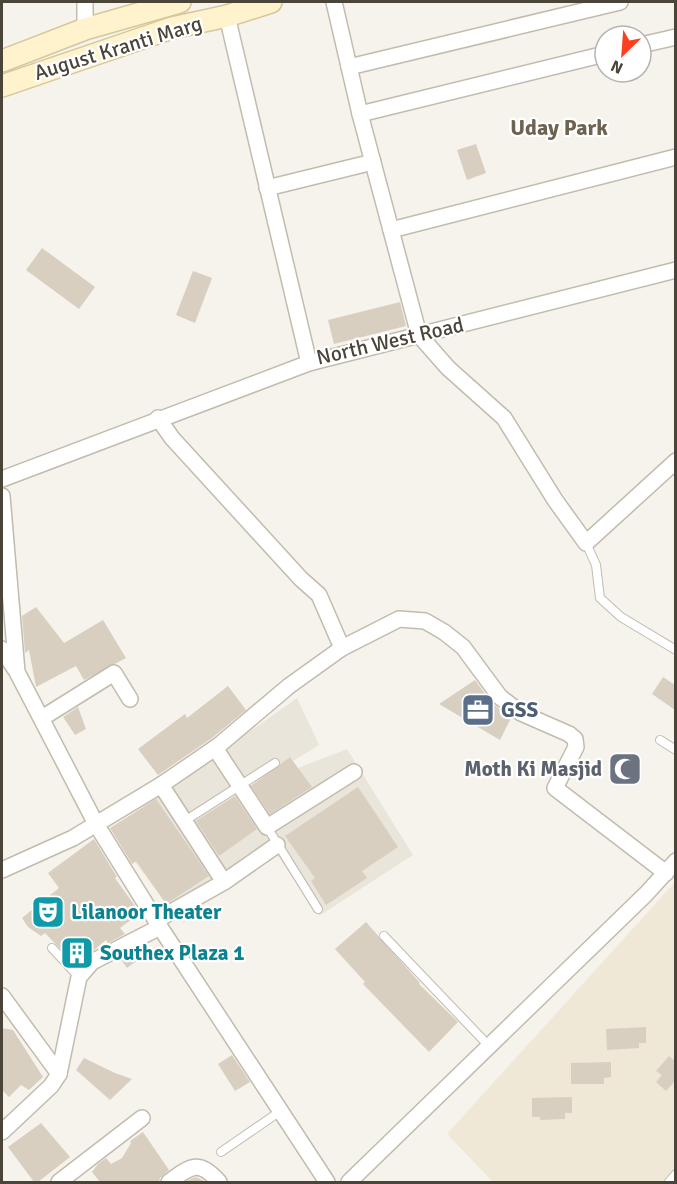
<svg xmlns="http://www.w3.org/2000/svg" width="677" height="1184" font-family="Signika,sans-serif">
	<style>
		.residential { fill: #eae5da }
		.education { fill: #efe8d6 }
		.building { fill: #d8cfc1 }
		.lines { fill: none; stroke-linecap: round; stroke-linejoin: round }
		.lane-casing { stroke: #c2bbae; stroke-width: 10 }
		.street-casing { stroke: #c2bbae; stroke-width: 18 }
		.secondary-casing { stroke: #d6c79b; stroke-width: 24 }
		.lane { stroke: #fff; stroke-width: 8 }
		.street { stroke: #fff; stroke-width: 15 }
		.secondary { stroke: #fff3cd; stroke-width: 21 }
		.labels { text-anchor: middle; stroke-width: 4.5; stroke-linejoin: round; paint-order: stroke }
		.street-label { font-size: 21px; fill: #4b4439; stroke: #fff }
		.service-label { font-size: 21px; font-weight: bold; fill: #4e5e75; stroke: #fff; text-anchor: start }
		.worship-label { font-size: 21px; font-weight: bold; fill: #5b616d; stroke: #fff; text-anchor: end }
		.culture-label { font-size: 21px; font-weight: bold; fill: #0d838f; stroke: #fff; text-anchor: start }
		.neighbourhood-label { font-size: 22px; font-weight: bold; fill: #6e6250; stroke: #fff }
	</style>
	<rect width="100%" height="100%" fill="#f6f3ec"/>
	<polygon class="residential" points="297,698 319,745 254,785 347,749 413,855 319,916 271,846 172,911 111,830"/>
	<polygon class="education" points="675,882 675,1182 493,1182 447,1134"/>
	<g class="building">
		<polygon points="476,144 486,173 467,180 457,150"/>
		<polygon points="42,248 95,287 79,309 26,270"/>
		<polygon points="193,271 212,278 195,323 176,315"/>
		<polygon points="400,302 406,326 334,344 328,320"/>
		<polygon points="36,607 64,643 103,620 126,658 84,680 76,666 36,687 29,650 25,653 22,616"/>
		<polygon points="663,677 675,685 675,710 652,694"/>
		<polygon points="475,680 492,703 511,718 500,740 439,704"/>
		<polygon points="228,686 246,710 212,738 158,775 138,749 185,714 187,718"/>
		<polygon points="78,707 86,729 75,735 63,717"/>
		<polygon points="290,757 312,787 270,814 251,786"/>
		<polygon points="358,787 398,847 362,871 367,878 326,905 311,881 315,878 285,836"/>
		<polygon points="235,796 257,829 219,856 196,821"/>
		<polygon points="156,799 209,876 166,904 136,861 132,864 110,828"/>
		<polygon points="94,839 117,877 115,878 140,913 120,928 125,934 108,943 106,940 76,965 45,933 41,936 28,927 22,918 59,888 48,873"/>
		<polygon points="366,922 420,983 419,984 458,1022 429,1052 363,984 365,982 335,949"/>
		<polygon points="137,950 142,957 127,968 120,958"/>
		<polygon points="646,1027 646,1043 639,1043 639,1048 607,1050 606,1029"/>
		<polygon points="2,1028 13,1030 43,1077 29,1090 21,1085 9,1097 2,1090"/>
		<polygon points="232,1055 250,1082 235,1091 218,1064"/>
		<polygon points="669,1056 675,1061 675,1081 666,1091 656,1082 662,1075 656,1071"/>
		<polygon points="84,1058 115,1073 132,1079 110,1100 76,1070"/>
		<polygon points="611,1062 611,1077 604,1078 604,1084 571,1084 571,1063"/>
		<polygon points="572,1097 572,1113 565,1113 565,1119 540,1120 540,1117 532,1117 532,1098"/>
		<polygon points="41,1123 70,1157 38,1182 34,1182 8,1147"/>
		<polygon points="143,1132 169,1170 160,1178 159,1182 100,1182 92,1172 98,1164 106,1158 111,1164 122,1158 131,1143 130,1141"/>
		<polygon points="196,1177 206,1182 185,1182 193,1178"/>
	</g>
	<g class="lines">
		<g class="lane-casing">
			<g id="lane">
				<polyline points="586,543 596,565 600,598 621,617 676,650"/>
				<polyline points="660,740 676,750"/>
				<polyline points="183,822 275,763"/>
				<polyline points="267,827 318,909"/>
				<polyline points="384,936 489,1046"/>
				<polyline points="52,948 79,977"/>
				<polyline points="221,1152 282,1110"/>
				<polyline points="669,1182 676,1174"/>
			</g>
		</g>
		<g class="street-casing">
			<g id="street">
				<polyline points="85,2 85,29"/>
				<polyline points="334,2 360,114 419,335 448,368 504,418 555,500 586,543 676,461"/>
				<polyline points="227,16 309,363"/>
				<polyline points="641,45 676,37"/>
				<polyline points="349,67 620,2"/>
				<polyline points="360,114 605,54"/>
				<polyline points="267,188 373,162"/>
				<polyline points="391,230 676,157"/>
				<polyline points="158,418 172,438 301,579 319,595 342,648"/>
				<polyline points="2,479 309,363 676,270"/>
				<polyline points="2,496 17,672 96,824 160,927 327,1182"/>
				<polyline points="2,649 15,669"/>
				<polyline points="42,718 114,673 130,699"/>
				<polyline points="215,748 267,827 354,772"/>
				<polyline points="161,785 224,882"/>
				<polyline points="2,870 73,838 161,785 218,746 289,686 342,648 399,619 425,621 444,632 463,647 500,697 521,713 569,734 575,739 576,747 555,788 666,873"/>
				<polyline points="157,920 224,882 277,845"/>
				<polyline points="2,996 59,1074"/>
				<polyline points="2,1132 51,1086 59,1074 79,977 92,962 160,927"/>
				<polyline points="59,1182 142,1118"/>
				<path d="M169,1182C191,1166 199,1159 219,1182"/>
				<polyline points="349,1182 646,894 676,861"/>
			</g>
		</g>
		<g class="secondary-casing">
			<g id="secondary">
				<polyline points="2,61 85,29 180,2"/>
				<polyline points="2,86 172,28 227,16 271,2"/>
			</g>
		</g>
		<use href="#lane" class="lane"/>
		<use href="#street" class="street"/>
		<use href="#secondary" class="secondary"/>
	</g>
	<defs>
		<g id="office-square" transform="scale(1.725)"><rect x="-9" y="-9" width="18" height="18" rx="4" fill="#5c6f8a" stroke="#fff"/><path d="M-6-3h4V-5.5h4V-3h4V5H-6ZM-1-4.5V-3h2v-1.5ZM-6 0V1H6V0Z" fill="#fff"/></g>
		<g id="mosque-square" transform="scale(1.725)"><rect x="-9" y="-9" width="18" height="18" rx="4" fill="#6b7280" stroke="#fff"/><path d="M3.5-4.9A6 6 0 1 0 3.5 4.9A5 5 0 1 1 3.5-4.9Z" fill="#fff"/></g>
		<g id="theatre-square" transform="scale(1.725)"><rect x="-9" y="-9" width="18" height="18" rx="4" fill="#0f9aa8" stroke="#fff"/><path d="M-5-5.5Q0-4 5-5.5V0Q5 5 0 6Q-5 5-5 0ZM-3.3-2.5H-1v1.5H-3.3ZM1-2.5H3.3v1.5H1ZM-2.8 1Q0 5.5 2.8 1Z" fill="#fff"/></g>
		<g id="building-square" transform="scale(1.725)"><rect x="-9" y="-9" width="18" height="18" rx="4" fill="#0f9aa8" stroke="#fff"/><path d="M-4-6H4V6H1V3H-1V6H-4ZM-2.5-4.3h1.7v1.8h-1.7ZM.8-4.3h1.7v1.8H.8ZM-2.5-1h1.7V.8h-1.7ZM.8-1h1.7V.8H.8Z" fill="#fff"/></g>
	</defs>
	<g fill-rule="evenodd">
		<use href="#office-square" x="478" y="710"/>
		<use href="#mosque-square" x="625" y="769"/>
		<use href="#theatre-square" x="48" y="912"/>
		<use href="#building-square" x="77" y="953"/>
	</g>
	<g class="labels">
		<g class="street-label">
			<text transform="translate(118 48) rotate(-17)" y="7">August Kranti Marg</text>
			<text transform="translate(390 341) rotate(-13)" y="7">North West Road</text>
		</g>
		<g class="service-label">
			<text x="501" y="717">GSS</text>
		</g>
		<g class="worship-label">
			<text x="602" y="776">Moth Ki Masjid</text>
		</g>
		<g class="culture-label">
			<text x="71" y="919">Lilanoor Theater</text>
			<text x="100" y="960">Southex Plaza 1</text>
		</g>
		<g class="neighbourhood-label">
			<text x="559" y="135">Uday Park</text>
		</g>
	</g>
	<rect width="677" height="1184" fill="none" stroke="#4b4439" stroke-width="6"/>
	<g transform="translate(623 54) rotate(205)"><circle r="28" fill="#ffffff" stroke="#b7b4b0" stroke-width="1.5"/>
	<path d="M0-4.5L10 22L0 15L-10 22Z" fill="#fc3f1d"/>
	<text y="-9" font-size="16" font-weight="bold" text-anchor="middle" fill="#4b4439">N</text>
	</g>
</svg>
